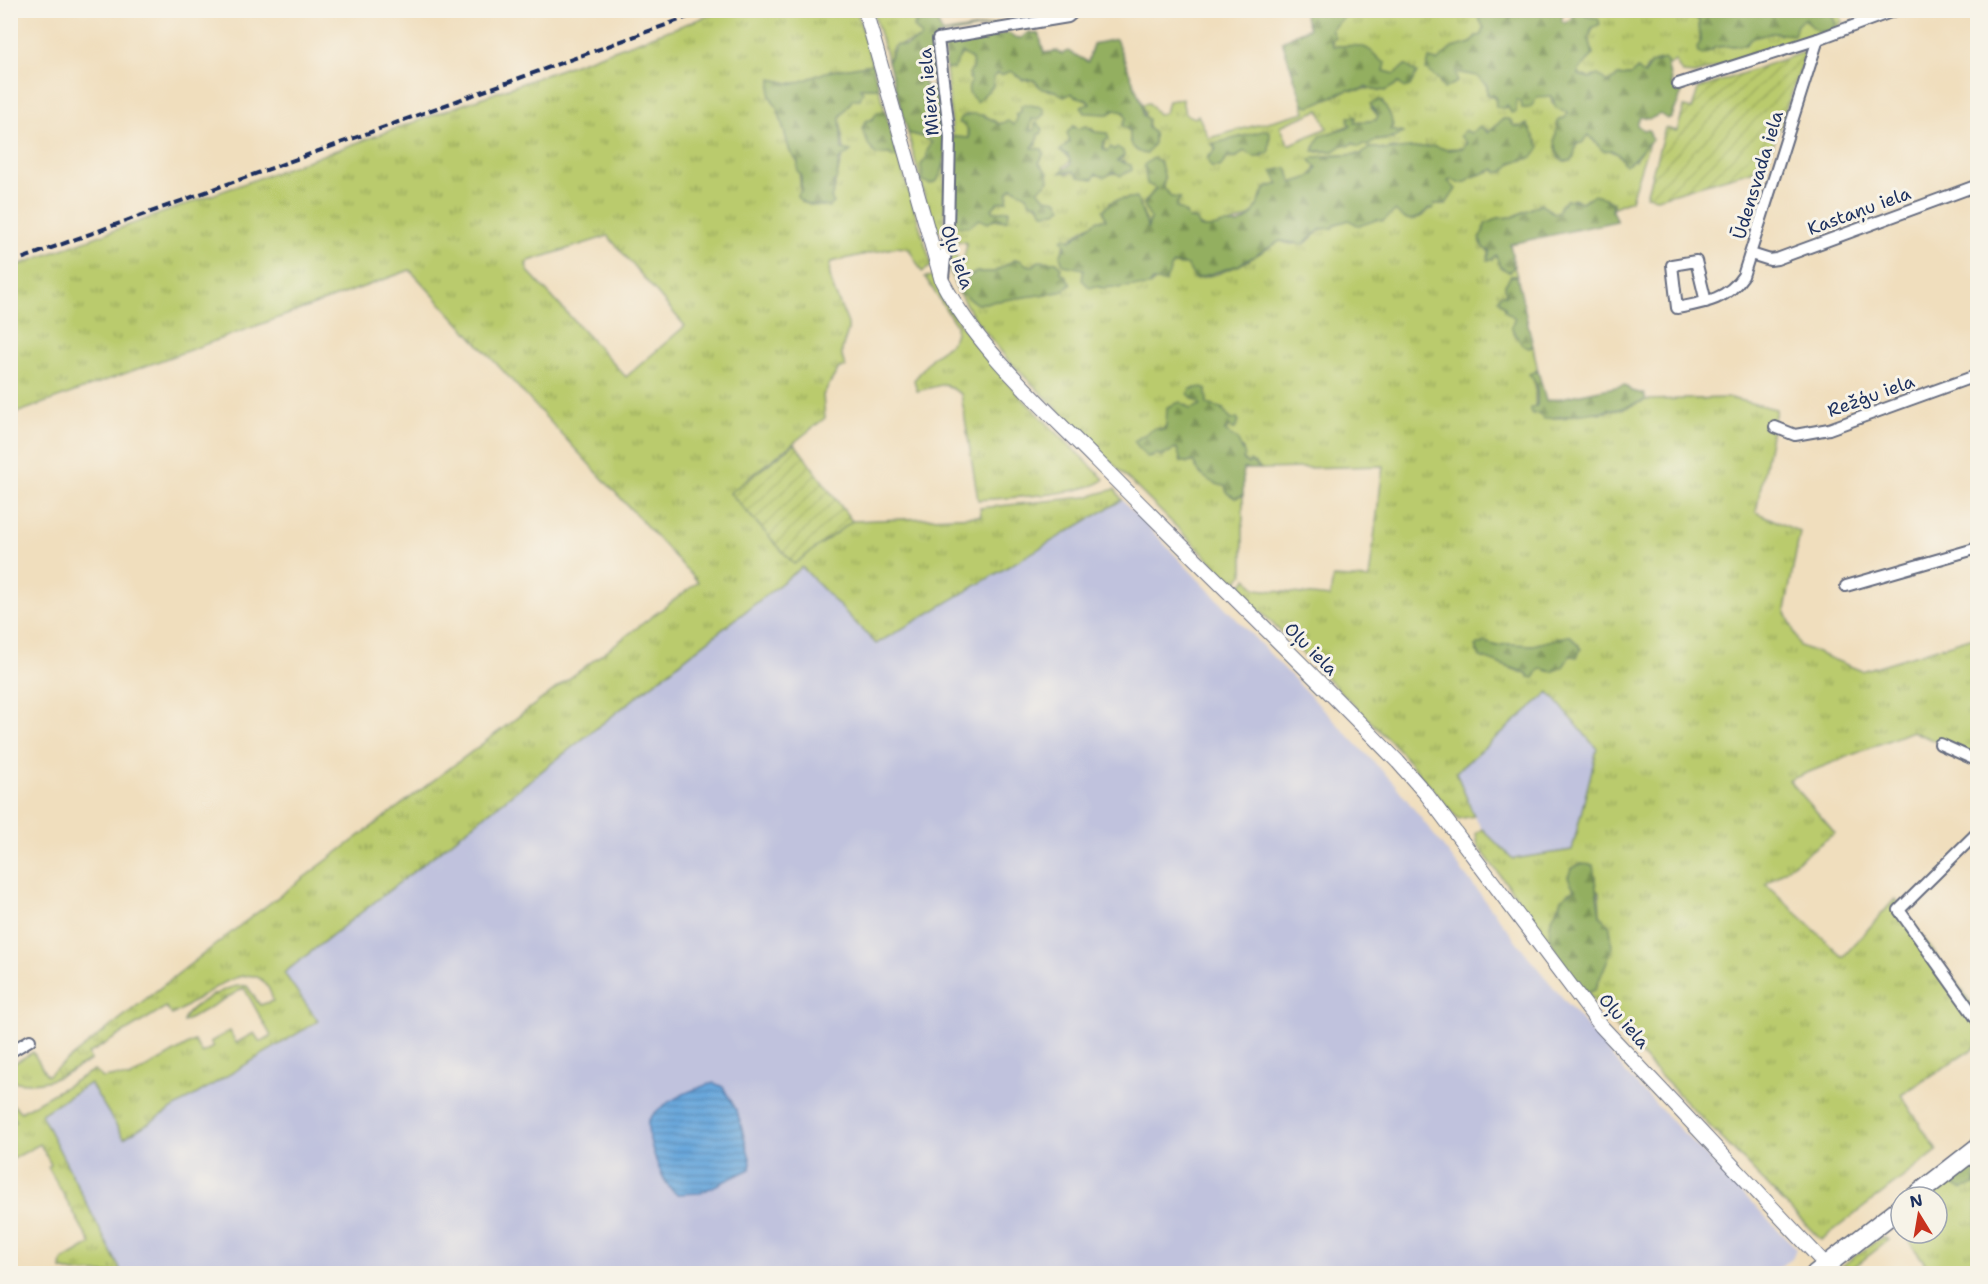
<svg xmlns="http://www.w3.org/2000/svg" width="1988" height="1284" font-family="'Shantell Sans',sans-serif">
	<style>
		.industrial { fill: #c0c2dd }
		.grass { fill: url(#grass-tufts); stroke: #6a7d66; stroke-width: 1.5; fill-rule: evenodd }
		.forest { fill: url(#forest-firs); stroke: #576f5f; stroke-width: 1.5 }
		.garden { fill: url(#garden-furrows); stroke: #6a7d66; stroke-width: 1.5 }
		.water { fill: url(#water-rules); stroke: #426b9c; stroke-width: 1.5 }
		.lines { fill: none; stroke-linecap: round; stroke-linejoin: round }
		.minor-casing { stroke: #666c7f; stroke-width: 14 }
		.tertiary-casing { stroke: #666c7f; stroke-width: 16 }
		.trunk-casing { stroke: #666c7f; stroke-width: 21 }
		.minor { stroke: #fff; stroke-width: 10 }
		.tertiary { stroke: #fff; stroke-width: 14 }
		.trunk { stroke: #fff; stroke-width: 18 }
		.rail { stroke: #1b2f5e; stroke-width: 4; stroke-dasharray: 9 4.5; stroke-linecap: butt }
		.labels { text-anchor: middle; stroke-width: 6; stroke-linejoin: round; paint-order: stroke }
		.street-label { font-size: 18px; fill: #1b2f5e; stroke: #f7f3e8 }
	</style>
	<defs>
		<pattern id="grass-tufts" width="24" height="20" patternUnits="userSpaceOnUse" patternTransform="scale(1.5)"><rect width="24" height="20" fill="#bacb6d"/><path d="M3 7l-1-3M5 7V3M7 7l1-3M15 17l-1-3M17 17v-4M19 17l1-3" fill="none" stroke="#96a55d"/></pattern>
		<pattern id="forest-firs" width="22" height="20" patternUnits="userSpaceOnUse" patternTransform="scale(1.5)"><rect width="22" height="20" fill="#93af60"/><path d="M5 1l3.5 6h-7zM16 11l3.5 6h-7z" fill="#778f52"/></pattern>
		<pattern id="garden-furrows" width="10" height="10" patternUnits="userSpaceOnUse" patternTransform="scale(1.5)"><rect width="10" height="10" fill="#bacb6d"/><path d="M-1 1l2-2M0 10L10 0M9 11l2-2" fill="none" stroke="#96a55d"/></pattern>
		<pattern id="water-rules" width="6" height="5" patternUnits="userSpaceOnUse" patternTransform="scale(1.5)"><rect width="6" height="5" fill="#69a7db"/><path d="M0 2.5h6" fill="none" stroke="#5688b5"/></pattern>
	</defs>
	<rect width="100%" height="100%" fill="#f7f3e8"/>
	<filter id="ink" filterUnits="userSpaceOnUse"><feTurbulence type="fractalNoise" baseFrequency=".0167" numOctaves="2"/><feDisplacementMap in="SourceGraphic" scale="12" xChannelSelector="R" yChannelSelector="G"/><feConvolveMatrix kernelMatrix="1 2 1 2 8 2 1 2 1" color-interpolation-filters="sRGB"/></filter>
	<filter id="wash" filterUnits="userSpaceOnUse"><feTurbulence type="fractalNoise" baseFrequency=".008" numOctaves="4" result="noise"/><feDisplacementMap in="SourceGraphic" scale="24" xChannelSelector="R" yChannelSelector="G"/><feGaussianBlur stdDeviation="1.35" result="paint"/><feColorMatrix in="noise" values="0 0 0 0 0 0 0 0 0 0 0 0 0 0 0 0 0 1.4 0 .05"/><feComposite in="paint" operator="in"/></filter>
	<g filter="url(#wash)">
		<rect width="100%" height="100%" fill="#f0debd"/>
		<g class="industrial">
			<polygon points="1122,500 1393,782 1535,965 1631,1079 1796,1248 1792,1259 1769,1274 122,1273 40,1114 90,1083 124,1138 318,1022 284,973 803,567 876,644"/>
			<polygon points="1549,692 1597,749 1572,850 1513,859 1482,829 1474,816 1456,772"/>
		</g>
		<g class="grass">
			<polygon points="1662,10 1664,13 1683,12 1699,20 1700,32 1711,51 1716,47 1745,45 1752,38 1773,33 1780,35 1804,19 1836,24 1830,11 1839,11 1842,21 1837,29 1695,74 1682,73 1675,61 1668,66 1667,62 1659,60 1647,67 1643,75 1626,75 1608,82 1594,76 1590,78 1579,75 1579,70 1593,55 1589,37 1594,26 1585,11"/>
			<path d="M722,11H857L872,64L826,72L801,83H772L770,96L778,109L790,152L798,162L801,191L797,195L805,203L831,198L844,150L840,117L860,88H879L885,111L872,119L867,137L872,147L898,157L932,266L922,272L909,249L897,247L831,262C824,275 842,308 847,321C853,335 834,346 846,367L839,368L823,395L825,418L730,493L794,564L852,521L981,516L980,508L1086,497L1115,489L1122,500L876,644L802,567L284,973L318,1021L124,1138L90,1083L41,1114L122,1273H73L61,1269L62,1261L91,1244L48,1167L51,1165L40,1144L11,1160V1124L16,1121L11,1112V1103L21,1112L94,1070L103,1078L116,1076L129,1078L194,1041L202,1053L213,1047L210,1042L230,1031L236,1043L254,1033L260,1042L271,1036L244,988L184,1022V1019C190,1005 232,982 247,986L260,1005L273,1001C260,943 201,1000 172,1015L166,1007L88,1054L91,1060C61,1076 46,1088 11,1081V1065L33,1052L47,1076L242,924L698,582L410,270L11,415L10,268ZM608,236L685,326L626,377L528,271L526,265L529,261Z"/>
			<polygon points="873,11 917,11 917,31 922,35 920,39 893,47 888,61"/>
			<path d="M1351,11H1475L1484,28L1482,35L1475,37L1471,43C1452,51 1442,51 1432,73L1435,77L1450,85L1456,82V72L1478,76L1487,86V94L1510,107L1516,105L1517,100L1545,95L1551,96L1552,103L1567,112C1563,128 1547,148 1564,161H1571L1574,157C1573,144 1579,142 1589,135L1597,145L1635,161L1642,146L1649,142L1631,200L1614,207L1605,198H1587L1582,202L1574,199L1562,204L1560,211L1554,213L1540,204L1513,217L1498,218L1480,240L1481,244L1493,256L1496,254L1509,272L1514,266L1517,276H1511L1505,285L1506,295L1500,302L1515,318L1513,332L1529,348L1533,346L1538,371L1536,370L1535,400L1538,413L1552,418H1564L1587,411L1599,413L1623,409L1646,400L1730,398L1776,409L1756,512L1800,532L1785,610L1800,646L1862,671L1977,636V759L1912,731L1789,780L1835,833L1766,884L1843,957L1895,899L1977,1011V1046L1901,1095L1937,1151L1821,1240L1648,1063L1587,993L1595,990L1612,949L1610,927L1600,915L1599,892L1568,877L1574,889L1561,899C1557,917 1548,922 1551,943L1478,846L1476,833L1482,829L1513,859L1572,850L1597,749L1549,692L1456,772L1474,816L1458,819L1398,749L1238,589L1247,578L1256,589L1330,597L1333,577L1369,579L1383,466L1261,469L1254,463L1248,464L1243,459V449L1225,431L1234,420H1231L1223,409L1207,404L1206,390L1197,400L1202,405L1190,409L1185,404L1167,414L1166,426L1163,430L1160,428L1150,457L1157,454L1162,456L1177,448L1187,463L1194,462L1201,475L1225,486L1235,498L1243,495V574L1234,584L1007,359L973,316L957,290L977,304L1064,291L1059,272L1053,263L1037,262L1033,266L1010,263L994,272H977L954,282L949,268L951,253L963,261L967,245L965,242L952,241V226L979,219L988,223L994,219L1005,221L1009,210L994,212L992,209L1012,187L1027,195L1045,213L1049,212L1038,190L1048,173L1039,163L1044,153L1042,149H1032L1033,144L1036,145V128L1034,132L1029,131L1032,119L1044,114L1022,111L1014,125L1005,122L999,124L984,115L961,117L959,123L966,124L969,138L953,137L946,69L962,53L972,59L973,68L969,78L983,94L992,88C994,66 1000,79 1011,70L1023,80H1034L1042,89C1060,93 1077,90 1090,104L1088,105L1095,112L1115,109L1124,112L1130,131L1146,154L1154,143V133L1148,127L1142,104L1149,103L1158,114L1165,113L1168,101L1182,99L1185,114L1195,118L1198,115L1209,138L1305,112L1303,104L1310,106L1348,90C1360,93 1363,85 1381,91L1399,83L1410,86L1395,74L1384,71C1370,44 1360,45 1333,46L1331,29ZM1382,101L1393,125L1391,130L1400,132L1393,139L1343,145L1334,151L1317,152L1314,147C1332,129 1353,122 1376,120L1378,116L1371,108ZM1319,110L1327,128L1289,145L1280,126ZM1503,119L1512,121L1514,126L1529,128L1537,144L1517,161L1470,178L1466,182L1458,183L1452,179L1448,180L1452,187L1446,204H1434L1423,216L1414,219L1395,211L1369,222L1349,220L1336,224L1321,229L1306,243L1290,244L1280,241L1240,265L1217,274L1196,279L1187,265L1173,264L1170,270L1149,286H1096L1084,269L1062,262L1063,247C1073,237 1090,220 1107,221L1113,201L1129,198L1140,203L1148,228L1150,218L1144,203L1156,188L1145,170L1162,168L1163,186L1176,203V207L1186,213L1188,219L1206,229C1228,222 1257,225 1261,195L1279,183L1276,170L1287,168L1291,183L1310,178L1323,156L1362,154L1370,148H1376L1386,150L1393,148L1404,150L1463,148L1471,133L1483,128L1490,132ZM1091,128L1104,140L1103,149L1107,151L1111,148L1122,158L1116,161L1118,163L1123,161L1129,166V172L1088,176L1073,171L1067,174L1063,167L1071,161L1064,153L1076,129ZM1264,131L1270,141L1263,157H1255L1244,151L1237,157H1228L1220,165L1211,163L1208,156L1213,154L1216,146ZM1565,638L1572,639L1579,645L1578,651L1548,671L1543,668L1529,675L1499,664L1476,651L1477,645L1485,642L1497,646L1507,644L1533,645Z"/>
			<polygon points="908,133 930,139 932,143 929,147 945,164 944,228 940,231 935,230 932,224"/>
			<path d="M933,276C970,357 1042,417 1104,479C1093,494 1001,498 978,500L961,394L945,384L917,391L914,380C920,374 924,367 929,361C940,347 958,347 956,325L925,277Z"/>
			<polygon points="1952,1179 1954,1185 1975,1185 1977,1179 1977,1273 1932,1273 1903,1233 1937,1233 1937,1197 1929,1197"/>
			<polygon points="1882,1237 1889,1240 1846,1273 1830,1274"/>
		</g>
		<g class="forest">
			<polygon points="1817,10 1819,14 1830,11 1836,24 1832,30 1818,32 1804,19 1797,25 1794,35 1772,33 1752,38 1745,45 1716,47 1703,55 1698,53 1697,47 1700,43 1699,20 1683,12 1673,11 1671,14 1662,11"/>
			<path d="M917,11H933L942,33L1015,21L937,36L938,76L925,78L924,85L939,89C943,117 954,155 937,181L930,184L923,181L921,165L927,157V151L932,143L924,137L908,133L888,61L896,45L905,46L920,39L921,35L914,27Z"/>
			<path d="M1303,11H1351L1331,29L1335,37L1331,40L1333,46C1346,46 1361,43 1371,51C1377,56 1379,61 1386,63L1384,71L1395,74L1405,65L1417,73L1410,86L1404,88L1399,83L1385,91L1365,87L1361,90H1348L1310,106L1303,104L1282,41L1309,28Z"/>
			<path d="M1475,11H1507L1511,18L1512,11H1564L1561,20L1565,23L1573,17L1571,11H1585L1586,16L1598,18L1600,24L1592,28L1589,37L1593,55L1579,70V75L1590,78L1598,75L1608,82L1618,76L1631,75L1637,69L1644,75L1651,64L1664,59L1667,62L1672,86L1682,92L1672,117L1667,119L1660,114L1650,119L1640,117L1637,125L1643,130H1649L1652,140C1640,148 1638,160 1625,165L1618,154L1611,150L1603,151L1589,135L1582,143L1576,144L1574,157L1571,161H1564L1558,157L1555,141L1558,121L1566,117L1567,112L1556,108L1551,96L1537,97C1533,104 1531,110 1522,108L1521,102L1517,100L1516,112L1511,113L1507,105L1505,108L1496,107L1495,97L1487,94V86L1477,76L1456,72L1457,82L1444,89L1438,79L1426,70L1429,59L1437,61L1452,48L1471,43L1475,37L1482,35L1484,28Z"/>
			<path d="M1029,32L1039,34L1044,53L1057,51L1062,54L1068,51L1088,62L1093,44L1116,39L1142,104L1143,115L1148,119V128L1154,133V143L1147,154C1133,153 1129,143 1130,131L1122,126L1126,118L1124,112L1115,110L1108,114L1085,113L1081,107L1090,104L1086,99L1074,96L1072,93L1064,97L1056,91L1042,89L1034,80H1023L1011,71L1001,75L997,73L993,78L994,85L977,102C971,96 965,91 971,82L969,74L973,68L972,59L962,53L953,69L946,68L944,48L949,42L1009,33L1014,38H1021Z"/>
			<path d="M872,64L879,88H860L863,92L860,99H853L840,117L842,149L851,151L839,160L837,178L833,183L835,187L831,198L834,203L829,207C820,205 802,208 797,195L801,191V174L797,171L798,162L790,152L778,109L770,96L771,79L794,84L826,72Z"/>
			<path d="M1380,100C1387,107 1395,120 1391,130L1403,133C1390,143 1378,136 1368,146L1363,144L1359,147L1353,143L1349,146L1343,145L1334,151H1313L1320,136L1351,126L1348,122L1349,117H1356L1355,123L1376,120L1378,116L1370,104Z"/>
			<path d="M1024,104L1041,107L1044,110V114L1038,120L1032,119L1030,131L1035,130V124L1037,123L1043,129L1041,134H1038L1039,138L1032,148L1042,149L1044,153L1039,163L1048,173L1049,181L1038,190L1045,198L1057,200L1062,207L1057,212L1043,213L1038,204L1030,202L1027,196L1012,187L1008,191L1007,201L998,202L992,209L994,212L1009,210L1008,220L994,219L988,223L979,219L969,227L952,226L953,137L969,138C970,127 961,126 959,120C971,108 987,116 999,124L1008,121L1014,125L1018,117L1015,114L1021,112V106Z"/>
			<polygon points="885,111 898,157 892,157 890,154 876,155 869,146 862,129 865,121 873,119 877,112"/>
			<path d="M1503,119H1509L1514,126L1521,127L1527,124L1540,147C1535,160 1523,160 1512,162L1504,172H1496L1495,169L1470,178L1466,182L1458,183L1451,179L1448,181L1456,189L1446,204H1434L1433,209L1429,208C1418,220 1409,225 1395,211L1383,221L1376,220L1359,226L1349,220L1336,224L1333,228L1321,229L1303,244L1280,241L1239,265L1195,279L1187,265L1173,264L1165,282L1153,281L1149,286C1139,288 1128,284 1119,288C1112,285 1104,291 1096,286L1090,288L1082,280L1084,269L1063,265L1060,255L1066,246L1062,239L1065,237L1071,240L1098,220H1106L1103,210L1113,201L1136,197L1148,228L1150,218L1144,204L1156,188L1147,184L1144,165L1153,158L1160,161L1165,179L1163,186L1171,197L1181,198L1176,207L1186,213L1188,219H1196L1200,227C1208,230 1214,226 1223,224C1227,223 1232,225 1237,224C1255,220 1258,201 1266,188L1279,184L1272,171L1287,168L1292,183C1302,179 1312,179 1317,168L1310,160L1314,157L1362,154L1369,148H1376L1386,150L1436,146L1447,150L1463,148L1467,143L1460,136L1465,130L1471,133L1480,126L1488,133Z"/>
			<polygon points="1073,126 1078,129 1085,126 1095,132 1107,133 1109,139 1104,141 1103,149 1107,151 1111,147 1114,150 1117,147 1123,151 1124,156 1117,161 1131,165 1132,170 1121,176 1114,172 1105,177 1096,174 1093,179 1079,177 1073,171 1059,173 1071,164 1068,155 1060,151 1070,141 1067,133"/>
			<polygon points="1267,130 1270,132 1269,153 1255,157 1244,151 1237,157 1228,157 1220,167 1211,167 1207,159 1216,149 1212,144"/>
			<polygon points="1593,195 1605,198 1613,203 1612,211 1617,221 1510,244 1514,266 1509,272 1500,267 1496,255 1492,260 1487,260 1490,251 1483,248 1479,238 1483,233 1485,224 1498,218 1513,217 1540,204 1554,213 1559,211 1560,206 1567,199 1582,202"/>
			<polygon points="1014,260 1020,260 1027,265 1033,266 1039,261 1057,262 1061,268 1060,272 1066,276 1071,285 1060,292 977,304 957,290 954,282 959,277 965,278 977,272 994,272"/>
			<polygon points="1511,276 1517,276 1533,346 1529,348 1522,345 1511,327 1515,318 1505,311 1505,307 1498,299 1501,294 1506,295 1505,285"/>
			<polygon points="1538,371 1546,401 1625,385 1631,391 1644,394 1646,400 1620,409 1544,419 1538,413 1532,414 1530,411 1530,408 1537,406 1537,385 1529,374"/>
			<path d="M1202,387L1206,390L1207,404L1223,409L1231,420L1237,418L1239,421L1235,429L1228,427L1225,431L1237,439L1245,455L1243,460L1248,464L1250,461L1261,469H1243V495L1235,498L1227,493L1225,486C1212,485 1198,475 1194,462H1181L1177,448L1162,456L1157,454L1146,457L1134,441L1155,428L1163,430L1166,426L1167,407L1180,402L1190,409L1201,405L1188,394L1190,389Z"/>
			<polygon points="1567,636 1571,636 1581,649 1577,657 1570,656 1563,667 1552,672 1543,669 1539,670 1534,678 1529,677 1527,673 1480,657 1475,646 1485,642 1497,646 1507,644 1533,645"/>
			<path d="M1580,864L1593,865L1600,915L1610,927L1612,949L1595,990L1587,993C1573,974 1546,950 1550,924C1552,915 1559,908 1561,899L1574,889L1568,877L1571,869Z"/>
			<polygon points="1977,1158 1975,1185 1961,1189 1954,1185 1952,1179"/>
		</g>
		<g class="garden">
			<polygon points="1807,51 1765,167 1657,198 1646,196 1665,128 1677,131 1684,107 1692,109 1698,89"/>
			<polygon points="795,444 852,521 794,564 730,493"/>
		</g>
		<path class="water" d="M714,1083L723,1087L737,1111L751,1162L750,1169L700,1193L677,1194C662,1187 646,1136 648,1121C659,1103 694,1088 714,1083Z"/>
	</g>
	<g filter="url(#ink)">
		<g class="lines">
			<g class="minor-casing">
				<g id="minor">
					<polyline points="1678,84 1818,39 1896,10"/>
					<polyline points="1751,254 1770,260 1777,259 1978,185"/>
					<polyline points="943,278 948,230 950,137 938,39 1068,17 1076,10"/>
					<path d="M1706,302L1696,261L1672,265L1677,308C1703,303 1727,300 1743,276L1818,39"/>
					<polyline points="1775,427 1795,435 1829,429 1978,375"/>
					<polyline points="1846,586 1978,548"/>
					<polyline points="1940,744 1978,761"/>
					<polyline points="1978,832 1899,910 1978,1021"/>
					<polyline points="10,1052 30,1040"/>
				</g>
			</g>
			<g class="tertiary-casing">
				<path id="tertiary" d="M865,10L942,281C979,351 1041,404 1096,460C1196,561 1299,660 1398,762L1427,795L1601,1026L1826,1265"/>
			</g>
			<g class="trunk-casing">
				<g id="trunk">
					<polyline points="1914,1197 1978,1147"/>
					<polyline points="1815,1274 1901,1207"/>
				</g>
			</g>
			<use href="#minor" class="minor"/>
			<use href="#tertiary" class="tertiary"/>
			<use href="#trunk" class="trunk"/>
			<polyline class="rail" points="10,263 707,10"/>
		</g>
	</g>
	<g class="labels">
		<g class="street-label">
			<text transform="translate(929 92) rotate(-95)" y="6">Miera iela</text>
			<text transform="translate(1758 175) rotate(-73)" y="6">Ūdensvada iela</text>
			<text transform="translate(1859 211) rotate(-20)" y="6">Kastaņu iela</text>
			<text transform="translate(957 257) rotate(71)" y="6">Oļu iela</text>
			<text transform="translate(1871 396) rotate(-20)" y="6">Režģu iela</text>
			<text transform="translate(1311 649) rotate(45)" y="6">Oļu iela</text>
			<text transform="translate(1624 1021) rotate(49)" y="6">Oļu iela</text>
		</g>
	</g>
	<rect width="1988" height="1284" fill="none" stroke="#f7f3e8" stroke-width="36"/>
	<g transform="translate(1919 1215) rotate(349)"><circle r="28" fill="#f7f3e8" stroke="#9fa5b1" stroke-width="1.5"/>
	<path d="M0-4.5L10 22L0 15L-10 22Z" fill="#c8321e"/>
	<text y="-9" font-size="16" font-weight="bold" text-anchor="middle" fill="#1b2f5e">N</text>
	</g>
</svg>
